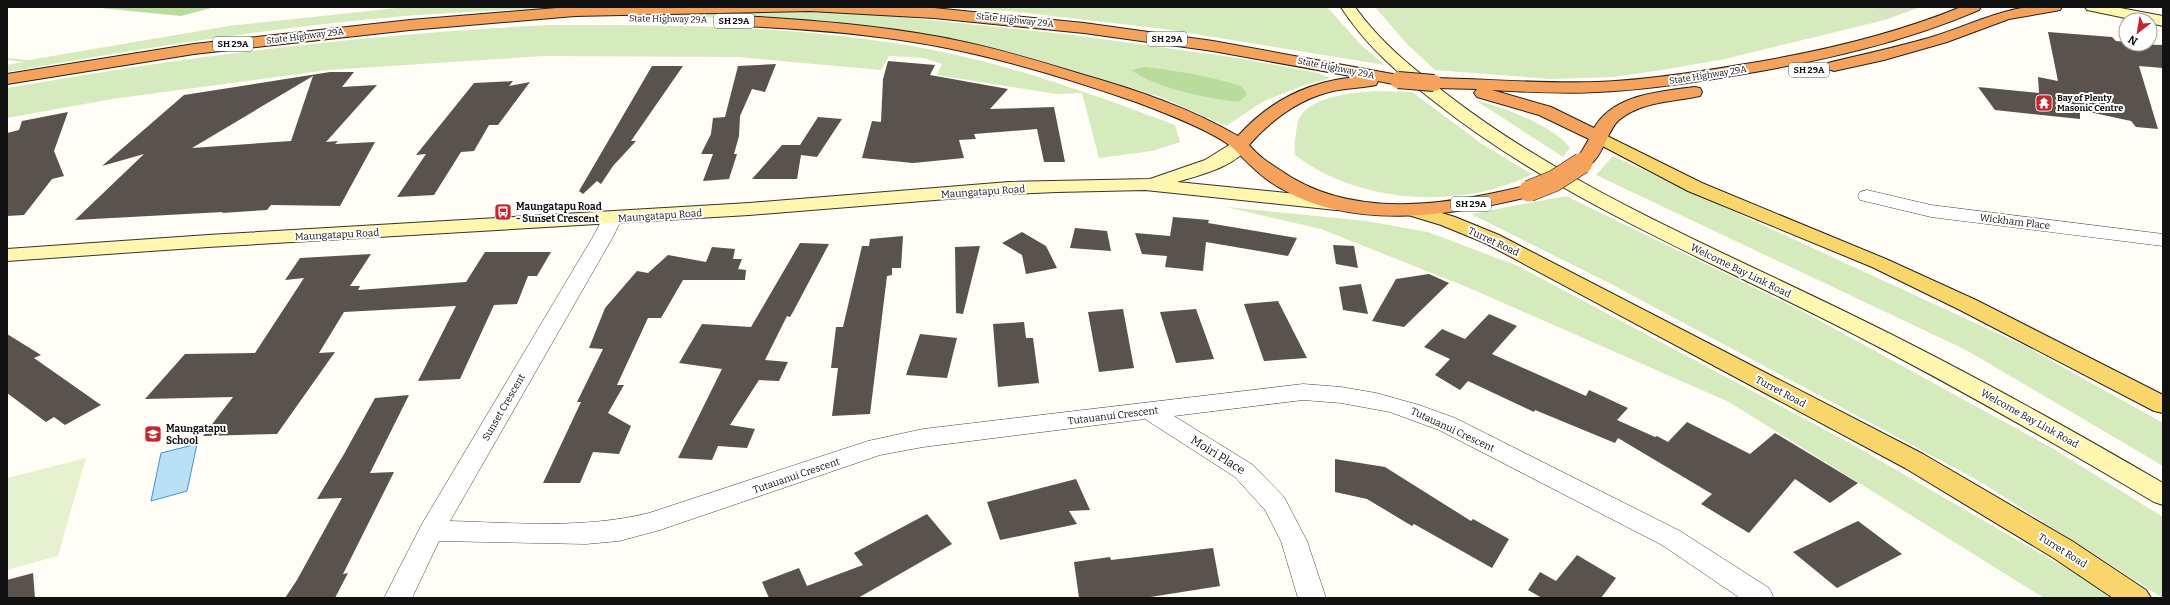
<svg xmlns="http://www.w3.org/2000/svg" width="2170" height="605" font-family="Bitter,serif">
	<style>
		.green { fill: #d5ebbd }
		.forest { fill: #b9dc9c }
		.cemetery { fill: #d9e3c4 }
		.pitch { fill: #e6f2cf }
		.water { fill: #b9e0f7; stroke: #3f96cf }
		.building { fill: #5a524d; fill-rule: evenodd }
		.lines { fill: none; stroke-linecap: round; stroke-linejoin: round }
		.street-casing { stroke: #444; stroke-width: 1 }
		.secondary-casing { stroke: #333; stroke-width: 2 }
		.primary-casing { stroke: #222; stroke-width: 2 }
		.highway-casing { stroke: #222; stroke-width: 2 }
		.street { fill: #fff; fill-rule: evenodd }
		.secondary { fill: #fff6b0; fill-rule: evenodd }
		.primary { fill: #f9d66b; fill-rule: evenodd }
		.highway { fill: #f5a25d; fill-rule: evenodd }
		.highway-bridge-far1-casing { stroke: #222; stroke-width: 18; stroke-linecap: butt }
		.highway-bridge-casing { stroke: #222; stroke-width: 22; stroke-linecap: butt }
		.highway-bridge-far1 { stroke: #f5a25d; stroke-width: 16 }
		.highway-bridge { stroke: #f5a25d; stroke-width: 21 }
		.labels { text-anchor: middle; stroke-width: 4; stroke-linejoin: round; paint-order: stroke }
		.far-street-label { font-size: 9px; fill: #111; stroke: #fff }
		.shield { fill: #fff; stroke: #585858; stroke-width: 1 }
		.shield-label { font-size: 9px; font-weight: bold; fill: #111 }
		.far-poi-label { font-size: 9px; font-weight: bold; fill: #111; stroke: #fff; text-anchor: start }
		.street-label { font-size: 10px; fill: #111; stroke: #fff }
		.poi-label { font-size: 10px; font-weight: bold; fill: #111; stroke: #fff; text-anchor: start }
		.near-street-label { font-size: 12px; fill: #111; stroke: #fff }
	</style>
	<rect width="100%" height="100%" fill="#fffdf5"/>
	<g class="green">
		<path d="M406,7H596C536,9 477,11 418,15C280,26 143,48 7,72V65L24,62L7,60V58L29,60L229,26Z"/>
		<polygon points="934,7 1327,7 1362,46 1385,65 1164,29 1009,11"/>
		<polygon points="1375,7 1873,7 1885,20 1725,59 1662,70 1613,77 1551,79 1435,70 1407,44"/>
		<polygon points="806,11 853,12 1073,35 1238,58 1317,73 1331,78 1302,86 1264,101 1226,126 1161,97 1010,52 964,43 829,23 737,18 605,15"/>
		<path d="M550,25C678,25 806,25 933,50C1016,66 1097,96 1175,125L1180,142L1152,151L1099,158L1082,93L1056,94L937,75L942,64L924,58L889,56L881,70L738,57L543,56L328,70L112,99L7,118V88C187,56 367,34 550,25Z"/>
		<path d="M1373,91L1412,92L1482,144L1532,174C1463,211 1356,203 1295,155C1294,147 1295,141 1296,133C1297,127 1297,121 1301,115C1317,95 1350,94 1373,91Z"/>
		<path d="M1475,100C1500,106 1555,126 1570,148L1563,157Z"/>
		<polygon points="1613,156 2025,346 2163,423 2163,466 1966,350 1596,175"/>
		<polygon points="1566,196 1804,312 2052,448 2163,517 2163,598 1979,481 1613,285 1471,214"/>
		<polygon points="1226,207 1366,221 1428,232 1518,266 1848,442 2081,577 2111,598 2044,598 1729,402 1467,287 1321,229"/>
	</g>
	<g class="forest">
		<polygon points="91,7 215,7 181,16"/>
		<path d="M1145,67C1178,71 1210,76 1241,86L1247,94L1239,102C1208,99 1156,88 1131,70Z"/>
	</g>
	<polygon class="cemetery" points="1873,7 1920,7 1885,20"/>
	<polygon class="pitch" points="86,458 58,556 7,570 7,478"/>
	<polygon class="water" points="197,444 187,491 151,501 161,453"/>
	<g class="building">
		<polygon points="2048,32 2112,37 2116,41 2126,42 2126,44 2163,45 2163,68 2139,66 2158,129 2136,127 2131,121 2080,110 2080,119 1995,110 1978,87 2039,93 2038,77 2058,81"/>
		<polygon points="888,61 935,65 930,75 1008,89 990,109 1054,107 1065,162 1044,162 1037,129 974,134 976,139 959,140 964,158 913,163 862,158 872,121 881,122 883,79"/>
		<polygon points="776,64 765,92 752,89 740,116 739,136 734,154 737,154 729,179 703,181 713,154 701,154 711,134 713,118 725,117 738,66"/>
		<polygon points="652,66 683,66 631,141 636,141 613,166 601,184 597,181 583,194 579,191"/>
		<path d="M330,72H354L342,87L377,85L326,142L338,141L335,144L375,142L340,206L271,205L267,210L222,213L223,212L75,220L144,154L102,166L184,95ZM313,76L291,141L192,148Z"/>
		<polygon points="513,81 509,86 530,82 498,125 489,125 474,151 461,152 434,195 397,197 426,154 416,155 474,83"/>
		<polygon points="68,112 54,151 64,176 52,179 24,215 7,216 7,133 19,130 22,121"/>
		<polygon points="818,117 842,119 817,157 801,155 797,179 752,179 782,145 800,145"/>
		<polygon points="1173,217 1209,220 1208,223 1297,238 1288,256 1206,242 1203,271 1165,267 1167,256 1142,254 1135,233 1170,236"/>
		<polygon points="1075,228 1107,231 1111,251 1070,248"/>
		<polygon points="1022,232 1046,246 1057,268 1026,274 1022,255 1002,243"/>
		<polygon points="903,236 901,268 892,268 892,275 887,276 870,414 832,416 838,368 831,368 836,327 843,327 862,246 869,246 870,239"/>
		<polygon points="800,243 829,244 793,312 790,317 787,316 765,360 788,362 779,381 759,380 730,425 755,429 747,448 718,446 712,460 678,458 722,369 679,363 702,324 751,327"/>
		<polygon points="1333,245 1354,246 1358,268 1336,264"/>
		<polygon points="980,246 963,314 956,313 955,247"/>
		<polygon points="712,247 735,249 733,259 742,259 738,269 746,270 745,280 683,280 661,318 648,318 617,385 624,385 608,413 631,426 619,454 593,452 580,483 543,483 581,402 577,402 603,349 589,348 605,308 637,271 648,273 668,255 706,262"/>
		<polygon points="485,252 551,252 537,276 528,276 517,304 494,305 460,379 418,381 456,306 344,312 319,353 335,352 277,434 203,436 233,397 145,399 185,354 255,353 304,278 285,280 300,258 371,254 350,286 360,286 358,290 466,282"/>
		<polygon points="1429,274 1449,283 1404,327 1372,321 1396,279"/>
		<polygon points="1361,284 1368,314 1343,310 1339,287"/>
		<polygon points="1278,301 1307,358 1264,361 1244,304"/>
		<polygon points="1123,309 1134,368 1099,372 1088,312"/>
		<polygon points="1196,309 1214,359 1176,363 1160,312"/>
		<polygon points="1489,314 1517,326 1492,354 1586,396 1589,390 1628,408 1617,420 1655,437 1657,436 1668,442 1687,422 1750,454 1775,433 1858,483 1830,503 1795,479 1749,533 1701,504 1712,494 1618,438 1615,443 1535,410 1534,412 1468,381 1460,390 1435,375 1450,359 1424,347 1442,329 1465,339"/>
		<polygon points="1024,322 1026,338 1033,338 1039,383 998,387 993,324"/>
		<polygon points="7,334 41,355 34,358 101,405 65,425 54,417 46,422 7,393"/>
		<polygon points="920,334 957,338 947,378 906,375"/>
		<polygon points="409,395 370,473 394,472 343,574 348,573 335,598 285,598 297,580 342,498 317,499 344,454 375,398"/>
		<polygon points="1335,459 1385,467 1471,521 1473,519 1509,539 1492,568 1414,524 1412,526 1367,499 1335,492"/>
		<polygon points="1076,479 1090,510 1069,511 1077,524 1000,540 987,502"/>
		<polygon points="927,514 952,544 858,598 769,598 762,582 799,568 807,586 863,565 854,553"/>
		<polygon points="1858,521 1902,554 1837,588 1793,552"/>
		<polygon points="1213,548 1220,586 1144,598 1079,598 1074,562 1110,557 1111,560"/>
		<polygon points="1577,555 1616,578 1601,598 1542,598 1528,590 1540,572 1556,581"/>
		<polygon points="33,573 35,598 7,598 7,580"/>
	</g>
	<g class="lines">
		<g class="street-casing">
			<g id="street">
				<polygon points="1867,190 1931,205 2163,234 2163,246 1931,217 1860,200 1858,196 1860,192"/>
				<path d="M612,212L619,214L622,218L614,235L450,521C517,523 584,529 649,513L868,441L923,429L1303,384L1341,387L1376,393L1419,405L1455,418L1680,531L1769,588L1773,596L1772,598H1740L1662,545L1439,430L1390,412L1341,403L1303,400L1174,416L1253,465L1284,497L1307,541L1326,598H1298L1281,541L1265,510L1235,477L1145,419L923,447L880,455L660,530L619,541L586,544L439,541L412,598H384L422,524L594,235L605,214Z"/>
			</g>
		</g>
		<g class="secondary-casing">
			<g id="secondary">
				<path d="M1341,7H1355C1379,41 1411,67 1444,92C1567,188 1712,246 1850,314C1957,366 2060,423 2163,483V505L2154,502C2049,440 1943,379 1834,324C1698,255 1555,197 1435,102C1399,74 1365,45 1341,7Z"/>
				<polygon points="2085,7 2115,7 2163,16 2163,26 2150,23 2150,20 2135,20 2092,11 2087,10"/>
				<path d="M1240,141L1246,142L1249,146C1235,167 1200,175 1177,182L1336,198L1343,200L1346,204L1343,208L1336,210L1145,190L1057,192L1009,194L749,215L208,247L7,261V249L208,235L749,203L1009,182L1150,179L1205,160L1234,142Z"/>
			</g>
		</g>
		<g class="primary-casing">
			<g id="primary">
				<polygon points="1599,132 1702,183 1886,259 1976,300 2163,395 2163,413 2154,411 1960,310 1872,267 1688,191 1593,141 1590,137 1593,133"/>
				<polygon points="1412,204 1455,217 1499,235 1923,454 2072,541 2146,590 2151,598 2113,598 2052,557 1905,468 1485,243 1441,225 1405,214 1402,210 1405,206"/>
			</g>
		</g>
		<g class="highway-casing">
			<g id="highway">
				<path d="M569,7L934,8L1084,23L1213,41L1398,75L1404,76L1406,80L1404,84L1398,85L1378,81L1376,85C1362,88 1347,88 1333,91C1299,99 1272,119 1249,145C1258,156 1269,163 1280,170C1352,221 1448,205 1529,185L1536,187L1539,191L1536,195C1457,215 1356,232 1282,189C1263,179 1249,164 1234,149C1216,132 1160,111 1136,102C1073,80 1008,60 942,47C876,34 809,29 742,26L737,24L734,21L737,18L742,16C809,20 875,25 940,37C989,46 1036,60 1084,75C1137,90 1190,108 1238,136C1269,101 1310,81 1356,77L1213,51L1084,33L934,18L810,11L575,16L410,30L194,54L7,84V74L194,44L410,20Z"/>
				<path d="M1961,7H1981L1979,10C1902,43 1821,61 1738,75C1691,83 1644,90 1597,92C1562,94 1527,92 1492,90L1551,107L1594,128C1614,94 1659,92 1694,87L1700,88L1702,92L1700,96C1673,102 1642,101 1619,120C1604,133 1601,173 1575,167L1573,163L1582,151L1589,139L1539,115L1477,97L1474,93L1477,89L1434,88L1428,87L1426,83L1428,79L1434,78C1488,79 1543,84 1598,82C1645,80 1692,73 1739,65C1815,53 1890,36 1961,7Z"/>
				<path d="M2027,7H2062L2060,10L2055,11L2009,19L1947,42L1884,60L1834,71L1828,69L1826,66L1828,63C1864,54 1899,47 1935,36C1966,26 1995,12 2027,7Z"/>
			</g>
		</g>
		<use href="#street" class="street"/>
		<use href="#secondary" class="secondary"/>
		<use href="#primary" class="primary"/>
		<use href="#highway" class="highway"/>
		<g class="highway-bridge-far1-casing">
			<polyline id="highway-bridge-far1" points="1398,80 1434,83"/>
		</g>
		<g class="highway-bridge-casing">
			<polyline id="highway-bridge" points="1529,191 1554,181 1582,163"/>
		</g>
		<use href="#highway-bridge-far1" class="highway-bridge-far1"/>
		<use href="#highway-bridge" class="highway-bridge"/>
	</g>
	<defs>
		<g id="temple-square" transform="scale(0.9)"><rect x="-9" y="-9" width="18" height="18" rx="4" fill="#c4262e" stroke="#fff"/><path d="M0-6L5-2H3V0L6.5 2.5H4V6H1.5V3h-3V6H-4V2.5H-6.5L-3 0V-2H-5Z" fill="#fff"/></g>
		<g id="bus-square" transform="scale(0.9)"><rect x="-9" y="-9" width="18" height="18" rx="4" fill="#c4262e" stroke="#fff"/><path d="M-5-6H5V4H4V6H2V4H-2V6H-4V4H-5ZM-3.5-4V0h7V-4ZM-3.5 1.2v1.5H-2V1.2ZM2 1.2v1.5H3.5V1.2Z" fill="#fff"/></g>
		<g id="school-square" transform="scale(0.9)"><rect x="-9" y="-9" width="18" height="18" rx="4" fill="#c4262e" stroke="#fff"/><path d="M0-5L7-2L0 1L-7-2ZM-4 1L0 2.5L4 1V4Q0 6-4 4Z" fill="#fff"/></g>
	</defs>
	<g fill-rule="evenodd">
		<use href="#temple-square" x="2044" y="103"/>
		<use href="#bus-square" x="503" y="212"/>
		<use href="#school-square" x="153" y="434"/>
	</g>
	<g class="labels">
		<g class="far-street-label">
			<text transform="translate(668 19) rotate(1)" y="3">State Highway 29A</text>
			<text transform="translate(1015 20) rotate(6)" y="3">State Highway 29A</text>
			<text transform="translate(305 36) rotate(-7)" y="3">State Highway 29A</text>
			<text transform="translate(1336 68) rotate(11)" y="3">State Highway 29A</text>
			<text transform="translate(1708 75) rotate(-9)" y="3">State Highway 29A</text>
		</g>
		<g class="shield">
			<rect x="714" y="14" width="40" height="14" rx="3"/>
			<rect x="1147" y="32" width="40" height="14" rx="3"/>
			<rect x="213" y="37" width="40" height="14" rx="3"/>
			<rect x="1789" y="63" width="40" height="14" rx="3"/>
			<rect x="1451" y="197" width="40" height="14" rx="3"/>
		</g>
		<g class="shield-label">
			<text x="734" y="24">SH 29A</text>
			<text x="1167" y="42">SH 29A</text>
			<text x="233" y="47">SH 29A</text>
			<text x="1809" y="73">SH 29A</text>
			<text x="1471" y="207">SH 29A</text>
		</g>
		<g class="far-poi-label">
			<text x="2057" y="101">Bay of Plenty<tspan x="2057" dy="10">Masonic Centre</tspan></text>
		</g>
		<g class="street-label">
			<text transform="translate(983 191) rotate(-4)" y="4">Maungatapu Road</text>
			<text transform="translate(660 215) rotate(-4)" y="4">Maungatapu Road</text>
			<text transform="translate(2015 221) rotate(7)" y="4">Wickham Place</text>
			<text transform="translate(337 234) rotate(-3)" y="4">Maungatapu Road</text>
			<text transform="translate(1494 241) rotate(25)" y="4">Turret Road</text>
			<text transform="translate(1741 270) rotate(26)" y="4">Welcome Bay Link Road</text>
			<text transform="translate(1781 391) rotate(28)" y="4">Turret Road</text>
			<text transform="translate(503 407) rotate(-60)" y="4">Sunset Crescent</text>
			<text transform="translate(1113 415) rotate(-7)" y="4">Tutauanui Crescent</text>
			<text transform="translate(2030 418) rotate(29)" y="4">Welcome Bay Link Road</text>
			<text transform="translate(1453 429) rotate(25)" y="4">Tutauanui Crescent</text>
			<text transform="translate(796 475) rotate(-19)" y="4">Tutauanui Crescent</text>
			<text transform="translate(2063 550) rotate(32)" y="4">Turret Road</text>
		</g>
		<g class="poi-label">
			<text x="516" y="210">Maungatapu Road<tspan x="516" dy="12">- Sunset Crescent</tspan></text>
			<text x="166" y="432">Maungatapu<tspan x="166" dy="12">School</tspan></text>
		</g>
		<g class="near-street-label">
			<text transform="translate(1218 455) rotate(32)" y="4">Moiri Place</text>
		</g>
	</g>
	<rect width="2170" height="605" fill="none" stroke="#111111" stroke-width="16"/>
	<g transform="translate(2138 32) rotate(211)"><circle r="19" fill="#ffffff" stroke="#a0a0a0"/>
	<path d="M0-3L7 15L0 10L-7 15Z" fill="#c4262e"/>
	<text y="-6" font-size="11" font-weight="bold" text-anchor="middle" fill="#111111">N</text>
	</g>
</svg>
